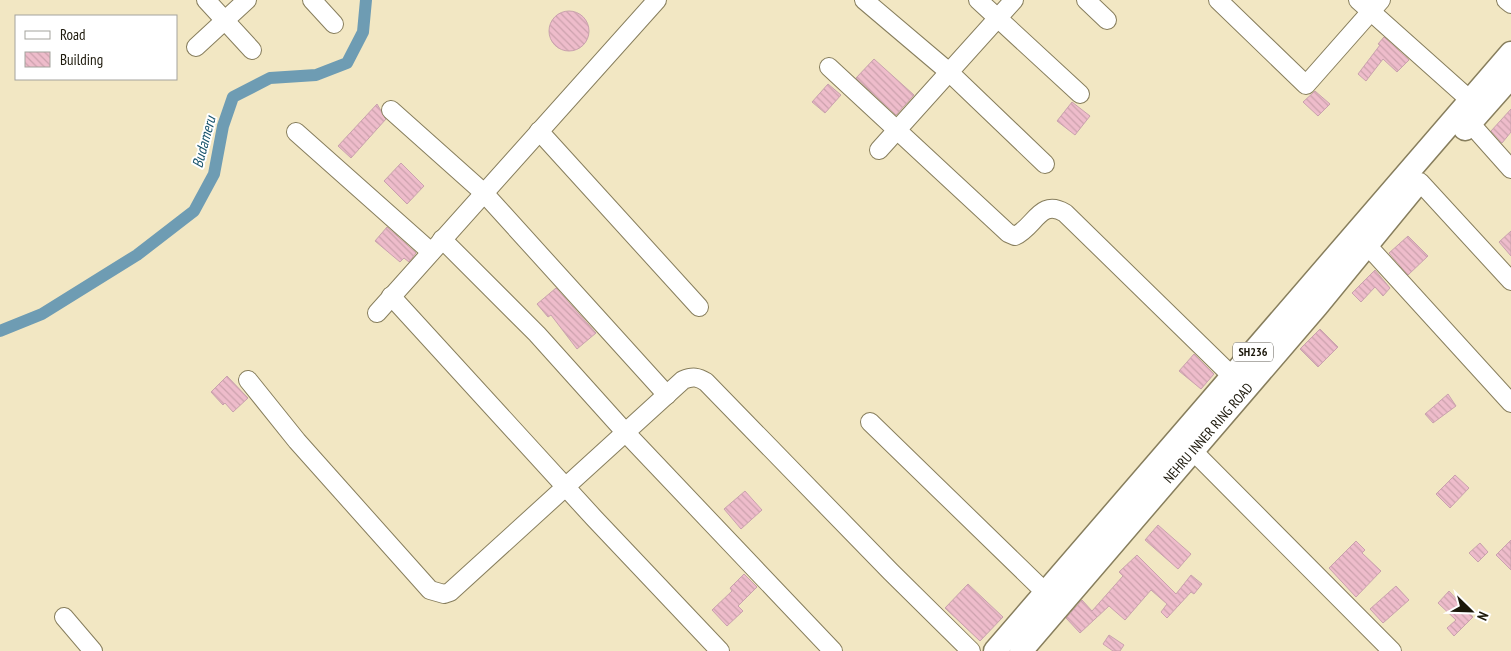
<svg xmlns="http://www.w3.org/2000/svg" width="1511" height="651" font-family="'PT Sans Narrow',sans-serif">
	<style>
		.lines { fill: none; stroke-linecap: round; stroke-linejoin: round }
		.canal { stroke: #6e9cb3; stroke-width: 12 }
		.building { fill: url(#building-back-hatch); stroke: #c9a2ad }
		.minor-casing { stroke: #877e5d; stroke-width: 20 }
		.major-casing { stroke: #877e5d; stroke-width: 25 }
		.minor { stroke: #fff; stroke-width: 18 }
		.major { stroke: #fff; stroke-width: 22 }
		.labels { text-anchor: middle; stroke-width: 4; stroke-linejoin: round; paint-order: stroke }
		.shield { fill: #fff; stroke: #605d54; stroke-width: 1 }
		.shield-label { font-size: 12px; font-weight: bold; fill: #1c180b }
		.street-label { font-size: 14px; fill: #1c180b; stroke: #fff }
		.water-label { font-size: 15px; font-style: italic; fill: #19546d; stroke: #fff }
	</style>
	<defs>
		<pattern id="building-back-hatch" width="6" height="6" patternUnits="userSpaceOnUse" patternTransform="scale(1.25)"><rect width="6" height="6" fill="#eebccb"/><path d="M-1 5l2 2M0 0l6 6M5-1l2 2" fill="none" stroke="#cca1ad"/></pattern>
	</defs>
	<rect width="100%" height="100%" fill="#f2e7c3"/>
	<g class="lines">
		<polyline class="canal" points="0,331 42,314 137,255 194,211 214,174 223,126 233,97 270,78 316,75 347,63 363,32 366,0"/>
	</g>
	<g class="building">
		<circle cx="569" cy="31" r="20"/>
		<polygon points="1384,37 1409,60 1397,72 1383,59 1366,81 1358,74 1380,45 1378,44"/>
		<polygon points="874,59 914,95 896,115 856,78"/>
		<polygon points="828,84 841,95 825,113 812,102"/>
		<polygon points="1315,91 1330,104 1318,116 1303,102"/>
		<polygon points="1072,102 1090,116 1075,135 1057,121"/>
		<polygon points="377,104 386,119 351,158 338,146"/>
		<polygon points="1511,109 1511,132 1502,143 1491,131"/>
		<polygon points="401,163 424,186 407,204 384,181"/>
		<polygon points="387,227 416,253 409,262 404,258 400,262 375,241"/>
		<polygon points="1511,231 1511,256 1499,242"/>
		<polygon points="1408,236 1428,256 1408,275 1389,253"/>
		<polygon points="1375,270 1390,288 1383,296 1375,287 1361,302 1352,293"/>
		<polygon points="556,288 596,333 577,349 551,315 548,317 537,304"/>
		<polygon points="1320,329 1338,347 1318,367 1300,349"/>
		<polygon points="1194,354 1214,374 1201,389 1179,371"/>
		<polygon points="227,376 248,398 233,412 225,403 223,405 211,392"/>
		<polygon points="1448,394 1456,406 1433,423 1425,414"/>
		<polygon points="1455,475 1469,488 1450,508 1436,494"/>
		<polygon points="745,491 762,510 741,529 724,509"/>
		<polygon points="1158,525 1191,554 1178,569 1145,540"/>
		<polygon points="1511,540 1511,570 1496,555"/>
		<polygon points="1356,541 1365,550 1362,553 1381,571 1356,597 1329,568"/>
		<polygon points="1480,543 1488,552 1478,562 1469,553"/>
		<polygon points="1137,555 1176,594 1191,575 1202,584 1194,594 1191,592 1167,618 1161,612 1167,604 1151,590 1125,620 1109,606 1080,633 1066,618 1082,600 1092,611 1123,576 1119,572"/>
		<polygon points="744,574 757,587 738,606 743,611 727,626 712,610 732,591 730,588"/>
		<polygon points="968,584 1003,617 980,641 945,608"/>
		<polygon points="1396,586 1409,600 1383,623 1370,609"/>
		<polygon points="1449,591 1473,617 1454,636 1447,628 1456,620 1438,603"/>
		<polygon points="1109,635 1124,645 1120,651 1113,651 1103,644"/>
	</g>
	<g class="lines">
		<g class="minor-casing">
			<g id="minor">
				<polyline points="206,0 252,50"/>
				<polyline points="312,0 334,24"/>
				<polyline points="864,0 949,72 1045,164"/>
				<polyline points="978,0 1080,94"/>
				<polyline points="1086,0 1107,20"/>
				<polyline points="1218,0 1306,85 1381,0"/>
				<polyline points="1358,0 1470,100"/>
				<polyline points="1506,0 1511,4"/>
				<polyline points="196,47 247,0"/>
				<path d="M829,67L1008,233L1015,236C1035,227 1040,198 1065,213L1232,376"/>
				<polyline points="391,110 484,193 667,395"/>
				<polyline points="1470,123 1511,169"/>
				<polyline points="539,131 699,307"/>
				<polyline points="296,132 431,252"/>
				<polyline points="879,150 1014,0"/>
				<polyline points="1420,182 1511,281"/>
				<polyline points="442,239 537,334 626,433 833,651"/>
				<polyline points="1367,245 1511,403"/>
				<polyline points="391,296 594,518 720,651"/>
				<polyline points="377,313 657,0"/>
				<path d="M248,380L297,441L430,590L444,594L450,592L683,380C693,376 698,377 706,382L891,572L971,651"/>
				<polyline points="870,422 1045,592"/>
				<polyline points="1193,451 1392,651"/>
				<polyline points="64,617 93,651"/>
			</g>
		</g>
		<g class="major-casing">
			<g id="major">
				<polyline points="1465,129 1511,77"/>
				<polyline points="995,651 1511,53"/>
				<polyline points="1021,651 1317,306 1413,189"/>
			</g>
		</g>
		<use href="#minor" class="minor"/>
		<use href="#major" class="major"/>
	</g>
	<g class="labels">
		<rect class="shield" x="1233" y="342.5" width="40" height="19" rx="4"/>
		<g class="shield-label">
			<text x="1253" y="356">SH236</text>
		</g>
		<g class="street-label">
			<text transform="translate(1208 433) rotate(-49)" y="5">NEHRU INNER RING ROAD</text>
		</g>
		<g class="water-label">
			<text transform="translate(204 142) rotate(-75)" y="5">Budameru</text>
		</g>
	</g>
	<rect x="15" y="15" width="162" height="65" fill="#ffffff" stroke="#a4a39d"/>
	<rect x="25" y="31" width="25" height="8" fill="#ffffff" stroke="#a4a39d"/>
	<text x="60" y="40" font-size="15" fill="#1c180b">Road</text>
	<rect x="25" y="52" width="25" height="15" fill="url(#building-back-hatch)" stroke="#a4a39d"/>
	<text x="60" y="65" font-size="15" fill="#1c180b">Building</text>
	<g transform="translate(1471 611) rotate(113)" stroke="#ffffff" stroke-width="4" paint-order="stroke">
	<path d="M0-4L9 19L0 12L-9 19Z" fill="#1c180b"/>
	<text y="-8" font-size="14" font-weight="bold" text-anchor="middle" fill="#1c180b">N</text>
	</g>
</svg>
